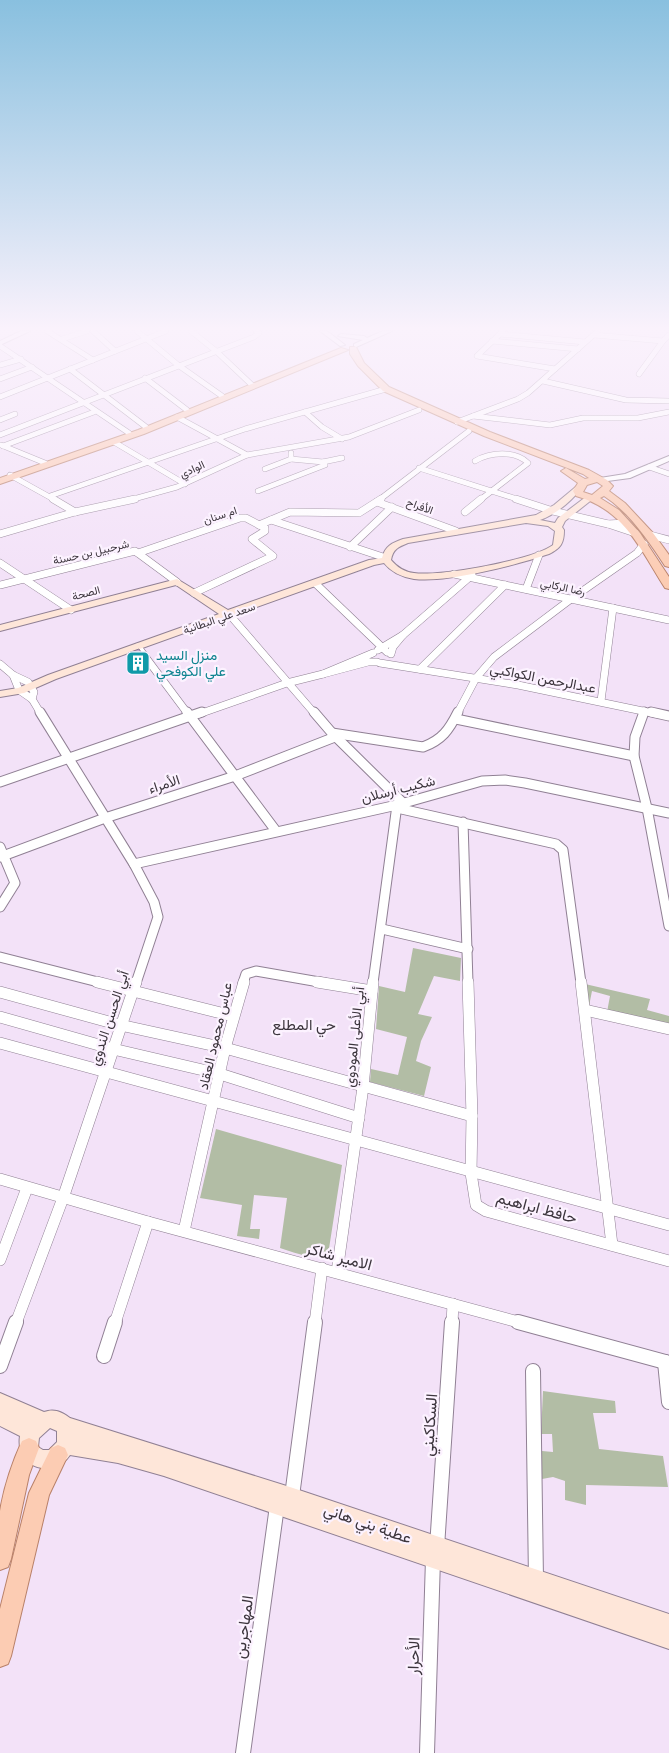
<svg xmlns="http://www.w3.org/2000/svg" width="669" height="1753" font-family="'Public Sans',Vazirmatn,sans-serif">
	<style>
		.green { fill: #b2bda5 }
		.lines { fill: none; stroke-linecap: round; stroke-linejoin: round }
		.minor-far4-casing { stroke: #908094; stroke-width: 6 }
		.minor-far3-casing { stroke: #908094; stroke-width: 8 }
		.minor-far2-casing { stroke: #908094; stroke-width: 11 }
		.minor-far1-casing { stroke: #908094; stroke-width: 12 }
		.minor-casing { stroke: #908094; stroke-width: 16 }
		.tertiary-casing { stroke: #908094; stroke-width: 2 }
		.secondary-casing { stroke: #908094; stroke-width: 2 }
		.primary-casing { stroke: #b88169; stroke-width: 2 }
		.minor-far4 { stroke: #fff; stroke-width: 5 }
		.minor-far3 { stroke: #fff; stroke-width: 7 }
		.minor-far2 { stroke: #fff; stroke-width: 9 }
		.minor-far1 { stroke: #fff; stroke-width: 11 }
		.minor { stroke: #fff; stroke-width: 14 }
		.tertiary { fill: #fff; fill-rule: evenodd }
		.secondary { fill: #fee6d9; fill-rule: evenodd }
		.primary { fill: #fcccb3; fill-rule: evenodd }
		.wall { fill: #aa93b0 }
		.shaded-wall { fill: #8b7890 }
		.building { fill: #c6abcd; stroke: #8b7890 }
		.labels { text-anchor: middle; stroke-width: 4.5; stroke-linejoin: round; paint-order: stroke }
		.far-street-label { font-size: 11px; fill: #3c353d; stroke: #fcf2ff }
		.culture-label { font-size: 14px; fill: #0d838f; stroke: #fcf2ff; text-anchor: start }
		.street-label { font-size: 14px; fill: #3c353d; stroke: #fcf2ff }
		.neighbourhood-label { font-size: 15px; fill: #3c353d; stroke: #fcf2ff }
		.near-street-label { font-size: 16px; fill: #3c353d; stroke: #fcf2ff }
	</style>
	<rect width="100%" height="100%" fill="#f3e2f8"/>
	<g class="green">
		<polygon points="413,948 461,958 460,981 434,976 418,1014 432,1017 421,1041 416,1061 431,1067 424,1096 370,1082 371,1069 398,1075 407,1037 376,1029 379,986 405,992"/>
		<polygon points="585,984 650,999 647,1010 669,1016 669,1027 607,1012 610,996 592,991 589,1006"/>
		<path d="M216,1129L342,1165L328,1255C312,1260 296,1253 280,1248L287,1198L254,1195L250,1229H260L259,1239L237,1236L242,1205L200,1198Z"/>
		<polygon points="543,1391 615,1401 616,1413 593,1413 599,1449 663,1456 668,1487 586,1485 586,1505 565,1500 565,1481 553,1477 542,1479 542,1451 553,1452 552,1434 541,1434"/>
	</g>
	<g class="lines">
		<g class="minor-far4-casing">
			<g id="minor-far4">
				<polyline points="47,331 93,360"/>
				<polyline points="93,331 115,351"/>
				<polyline points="137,331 178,365 222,396"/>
				<polyline points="191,331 216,351 253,386"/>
				<polyline points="503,331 477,356 555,369"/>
				<polyline points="500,334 585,342"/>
				<polyline points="594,335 663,341 669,335"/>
				<polyline points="62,339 87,331"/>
				<polyline points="492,341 578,349"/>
				<polyline points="0,346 129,433"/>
				<polyline points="0,365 21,359"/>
				<polyline points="70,369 146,427"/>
				<polyline points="639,374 663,341"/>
				<polyline points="145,378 187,410"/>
				<polyline points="0,379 32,367"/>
				<polyline points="543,381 626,400 669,401"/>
				<polyline points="0,397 166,331"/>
				<polyline points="305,412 322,427 342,439"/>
				<polyline points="473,416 550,425 583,418 638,418 669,412"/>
				<polyline points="177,417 247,455"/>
				<polyline points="0,420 15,414"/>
				<polyline points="457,422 518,399 528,393 598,331"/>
				<polyline points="0,435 254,337 259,333 256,331"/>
				<polyline points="114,442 185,484"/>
				<polyline points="1,445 45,463"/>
				<polyline points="3,446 94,412"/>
				<polyline points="291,459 323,462 342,458"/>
				<path d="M475,461C490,452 515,450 528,463L480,500"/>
				<polyline points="649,467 669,474"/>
				<polyline points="419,468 520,500"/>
				<polyline points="265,469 291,459 291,453"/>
				<polyline points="10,475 55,500"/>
				<polyline points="258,491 325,465 323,462"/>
				<polyline points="50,496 245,429 386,389"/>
				<polyline points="130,500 177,487 247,455 349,437 419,410"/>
				<polyline points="379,500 469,431"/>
			</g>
		</g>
		<g class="minor-far3-casing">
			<g id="minor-far3">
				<polyline points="53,499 75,512"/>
				<polyline points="516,499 553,511 608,524"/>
				<polyline points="377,502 456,531"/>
				<polyline points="465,512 481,499"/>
				<polyline points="271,520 386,558"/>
				<polyline points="625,523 608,524 635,533"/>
				<polyline points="259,525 290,512 359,513 381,499"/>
				<polyline points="0,534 75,512 135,499"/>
				<polyline points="650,535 669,540"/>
				<polyline points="350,547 392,507"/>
				<polyline points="138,553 240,518 246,518 265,528 265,531 252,539 273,556 194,593"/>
				<polyline points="0,563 71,610"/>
				<polyline points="454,574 669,620"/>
				<polyline points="316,584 387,652"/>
				<polyline points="0,585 135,551 177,582"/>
				<polyline points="526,589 539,555"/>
				<polyline points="229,614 315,714"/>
				<polyline points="403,635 472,575"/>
				<polyline points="138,647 188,714"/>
				<polyline points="378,650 403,635 393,647 391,654"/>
				<polyline points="373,653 323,674 368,662 377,662"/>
				<polyline points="380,663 518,685 657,714"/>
				<polyline points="0,664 13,675 28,682 34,692 32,699"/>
				<polyline points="420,669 505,585"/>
				<polyline points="13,675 19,690 32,699 41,714"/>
				<polyline points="601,701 613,608"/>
				<polyline points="199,714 287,683 323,674"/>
				<polyline points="457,714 476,678 494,657 571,599 637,553 644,544"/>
				<polyline points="643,714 644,711"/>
			</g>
		</g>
		<g class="minor-far2-casing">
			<g id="minor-far2">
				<polyline points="40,712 134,864 154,902 158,917 136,983"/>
				<polyline points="187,712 276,831"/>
				<polyline points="314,712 332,733 403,803"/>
				<polyline points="644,712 635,737 634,756 647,808 669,926"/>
				<polyline points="651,712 669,716"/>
				<polyline points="456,719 634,756"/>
				<path d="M332,733L423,747C442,740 449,730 458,712"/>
				<polyline points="0,782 202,712"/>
				<polyline points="397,808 556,844 563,850 581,983"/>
				<polyline points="463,822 468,983"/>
				<polyline points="0,847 15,883 0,907"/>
				<polyline points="0,857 105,818 235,776 335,737"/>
				<polyline points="134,864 397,805 482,781 505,780 525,783 669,813"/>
				<polyline points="382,929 468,949"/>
				<polyline points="0,957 102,983"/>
				<polyline points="243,983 246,974 256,971 325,983"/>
				<polyline points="373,983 397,805"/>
			</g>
		</g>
		<g class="minor-far1-casing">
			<g id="minor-far1">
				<polyline points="97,982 233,1016"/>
				<polyline points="317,982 372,991"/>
				<polyline points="468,982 472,1116 471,1173 476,1205 486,1211 669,1261"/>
				<polyline points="581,982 612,1245"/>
				<polyline points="0,992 120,1025 225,1048 472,1116"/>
				<polyline points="585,1010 669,1029"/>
				<polyline points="0,1017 113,1049 220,1074 359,1118"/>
				<path d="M0,1043C223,1102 445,1166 669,1225"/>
				<polyline points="0,1179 148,1222 522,1323"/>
				<polyline points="184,1231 225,1048 244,982"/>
				<polyline points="0,1260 27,1188"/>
				<polyline points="337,1272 363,1087 373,982"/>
				<polyline points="16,1323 63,1198 136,982"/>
				<polyline points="115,1323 148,1222"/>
				<polyline points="315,1323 322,1268"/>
				<polyline points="452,1323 453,1304"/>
			</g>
		</g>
		<g class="minor-casing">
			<g id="minor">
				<polyline points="518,1322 669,1363"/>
				<polyline points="104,1356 115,1322"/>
				<polyline points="665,1362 669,1402"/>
				<polyline points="0,1366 16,1322"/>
				<polyline points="533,1371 536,1580"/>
				<polyline points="292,1496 315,1322"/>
				<polyline points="437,1547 452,1322"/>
				<polyline points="243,1753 277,1506"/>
				<polyline points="427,1753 433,1559"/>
			</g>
		</g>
		<g class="tertiary-casing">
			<g id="tertiary">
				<polygon points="21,331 30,331 0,345 0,341"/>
				<polygon points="320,331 327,331 345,345 340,346"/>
				<polygon points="383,331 392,331 356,347 354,346 354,344 363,340 338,336 341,334 364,336 367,338"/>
				<polygon points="669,456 669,461 630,478 600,482 596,480 600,478 625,474"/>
			</g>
		</g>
		<g class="secondary-casing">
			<g id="secondary">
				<path d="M578,485L582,488C571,501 557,514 540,520L555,523L558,518L587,496L594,498L565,521L562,527L564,530C564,543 561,548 549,554C516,565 447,583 414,579C402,577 391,572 384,563L374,565L56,679L24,693L0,697V691L18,688L48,675L219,614L176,585L0,631V625L177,579L228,610L369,560L382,558C385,546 392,543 403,539L536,515L554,505ZM526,523L548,526L555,531L553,545C533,560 439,577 414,573C404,572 397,567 391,560C393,549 398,547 408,543Z"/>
				<path d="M0,1393L44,1412C54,1408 62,1412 70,1418L293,1488L669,1614V1649L164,1476L118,1463L70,1455C53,1480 15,1468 20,1436L0,1426ZM50,1428L57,1431V1442L49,1450H43L38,1447L39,1438Z"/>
			</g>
		</g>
		<g class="primary-casing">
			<g id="primary">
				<path d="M350,347H356L364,363L389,387L490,432L589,470L607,480L613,486L609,491L625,503L653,533L669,555V567L665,566C648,540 630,513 604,496L600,498L619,510L640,533L669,577V589L665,588C640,549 625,510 576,496L573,491L578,483L561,471L566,468L585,479L589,478L583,474L484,436L383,391L358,366L350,354ZM597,482L603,486L592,495L583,492L587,485Z"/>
				<polygon points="341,348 348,350 144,434 0,484 0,478 138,430"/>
				<path d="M29,1438L36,1441L39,1448L29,1475L11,1559L8,1567L0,1570C0,1551 0,1530 0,1511C4,1487 12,1463 22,1441Z"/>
				<polygon points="58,1445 65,1448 68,1455 49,1495 11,1656 8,1664 0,1667 0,1609 29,1493 51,1448"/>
			</g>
		</g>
		<use href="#minor-far4" class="minor-far4"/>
		<use href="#minor-far3" class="minor-far3"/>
		<use href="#minor-far2" class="minor-far2"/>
		<use href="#minor-far1" class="minor-far1"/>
		<use href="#minor" class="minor"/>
		<use href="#tertiary" class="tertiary"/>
		<use href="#secondary" class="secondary"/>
		<use href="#primary" class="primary"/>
	</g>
	<polygon class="wall" points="128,653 143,655 145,665 136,669 129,663"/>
	<polygon class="shaded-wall" points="143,655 145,665 136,669 134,659"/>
	<polygon class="building" points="139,649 143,655 134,659 128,653"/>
	<linearGradient id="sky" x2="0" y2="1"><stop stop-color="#89c0df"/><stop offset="0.57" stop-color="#faf2fc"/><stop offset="1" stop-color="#faf2fc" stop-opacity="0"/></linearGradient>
	<rect width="669" height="577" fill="url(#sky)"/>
	<defs>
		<g id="building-square" transform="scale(1.25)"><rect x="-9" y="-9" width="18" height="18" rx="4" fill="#0f9aa8" stroke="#fcf2ff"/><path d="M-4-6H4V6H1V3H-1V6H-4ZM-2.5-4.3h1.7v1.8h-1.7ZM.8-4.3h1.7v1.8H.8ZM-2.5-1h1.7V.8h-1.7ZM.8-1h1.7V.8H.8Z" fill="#fff"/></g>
	</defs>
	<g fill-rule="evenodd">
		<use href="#building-square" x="138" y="663"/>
	</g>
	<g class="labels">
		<g class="far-street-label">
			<text transform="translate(192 469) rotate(-25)" y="4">الوادي</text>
			<text transform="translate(420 506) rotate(20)" y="4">الأفراح</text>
			<text transform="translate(220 515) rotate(-18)" y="4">ام سنان</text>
			<text transform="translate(91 552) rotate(-13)" y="4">شرحبيل بن حسنة</text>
			<text transform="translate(563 587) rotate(12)" y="4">رضا الركابي</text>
			<text transform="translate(86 593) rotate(-15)" y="4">الصحة</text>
			<text transform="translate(219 618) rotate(-19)" y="4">سعد علي البطانية</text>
		</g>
		<g class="culture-label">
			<text x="156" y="660">منزل السيد<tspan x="156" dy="16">علي الكوفحي</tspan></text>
		</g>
		<g class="street-label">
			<text transform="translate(543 678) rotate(11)" y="5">عبدالرحمن الكواكبي</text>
			<text transform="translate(164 784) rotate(-18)" y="5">الأمراء</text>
			<text transform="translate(398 789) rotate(-14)" y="5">شكيب أرسلان</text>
			<text transform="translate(109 1018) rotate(-72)" y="5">أبي الحسن الندوي</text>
			<text transform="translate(215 1036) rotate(-77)" y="5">عباس محمود العقاد</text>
			<text transform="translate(354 1037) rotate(-84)" y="5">أبي الأعلى المودوي</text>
		</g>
		<g class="neighbourhood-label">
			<text x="304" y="1030">حي المطلع</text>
		</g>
		<g class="near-street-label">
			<text transform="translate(537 1207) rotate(15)" y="6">حافظ ابراهيم</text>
			<text transform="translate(339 1256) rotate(15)" y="6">الامير شاكر</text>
			<text transform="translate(429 1425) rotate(-86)" y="6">السكاكيني</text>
			<text transform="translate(368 1523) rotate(19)" y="6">عطية بني هاني</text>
			<text transform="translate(243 1627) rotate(-82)" y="6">المهاجرين</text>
			<text transform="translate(413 1656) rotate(-88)" y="6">الأحرار</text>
		</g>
	</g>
</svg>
